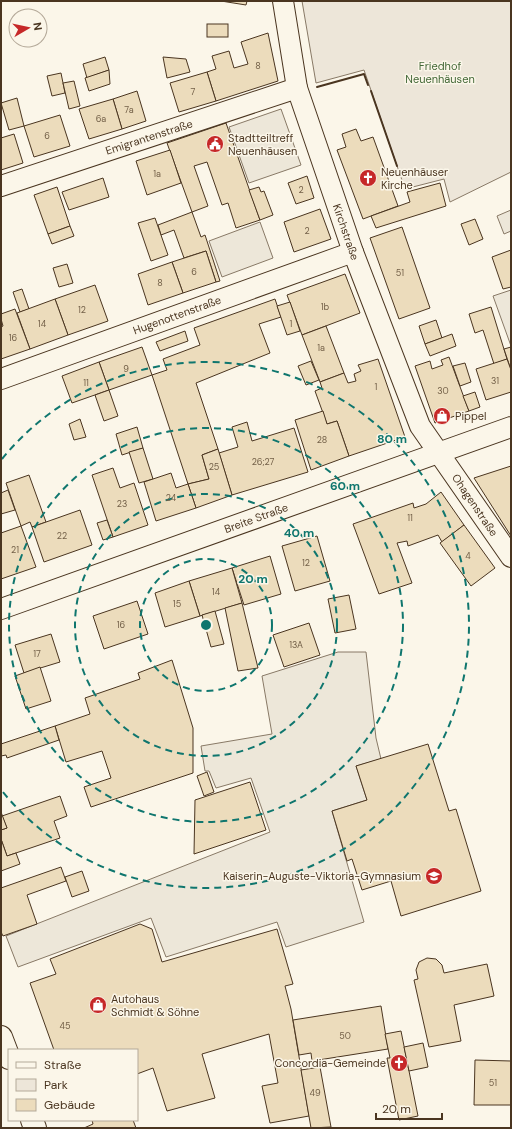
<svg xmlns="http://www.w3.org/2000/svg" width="512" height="1129" font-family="'DM Sans',sans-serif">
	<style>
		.green { fill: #ede6d9; stroke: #887966 }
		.parking { fill: #ede7d9; stroke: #887966 }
		.building { fill: #ecdcbc; stroke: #4a3520 }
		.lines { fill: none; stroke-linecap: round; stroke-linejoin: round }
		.street-casing { stroke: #4a3520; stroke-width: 22 }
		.secondary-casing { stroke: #4a3520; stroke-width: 24 }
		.street { stroke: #fbf6e9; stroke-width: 20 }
		.secondary { stroke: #fbf6e9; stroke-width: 22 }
		.wall { stroke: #4a3520; stroke-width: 2 }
		.ring { fill: none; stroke: #0f766e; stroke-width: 2; stroke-dasharray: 7 5 }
		.labels { text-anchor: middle; stroke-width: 3; stroke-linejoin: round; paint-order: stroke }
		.number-label { font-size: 9px; fill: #725f47 }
		.park-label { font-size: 11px; fill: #436837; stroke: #fbf6e9 }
		.street-label { font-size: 11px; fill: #4a3520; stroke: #fbf6e9 }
		.poi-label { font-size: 11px; fill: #4a3520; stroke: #fbf6e9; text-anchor: start }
		.centre { fill: #0f766e; stroke: #fbf6e9; stroke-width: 2 }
		.ring-label { font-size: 12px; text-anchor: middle; font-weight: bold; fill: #0f766e; stroke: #fbf6e9; stroke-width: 3; stroke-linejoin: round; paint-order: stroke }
	</style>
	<rect width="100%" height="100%" fill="#fbf6e9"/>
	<polygon class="green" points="302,1 511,1 511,172 450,202 444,179 405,189 364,70 316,83"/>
	<g class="parking">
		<polygon points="281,109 301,165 249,183 229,127"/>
		<polygon points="511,210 511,231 504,234 497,216"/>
		<polygon points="260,222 273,258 222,277 209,241"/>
		<polygon points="511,290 511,346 493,296"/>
		<polygon points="338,652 366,652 376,738 381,759 356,766 367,800 332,811 364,922 286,947 277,922 166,957 151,918 18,967 6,936 270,832 251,778 216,788 209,771 205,771 201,746 272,734 262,676"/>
	</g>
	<g class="building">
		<polygon points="221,1 247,1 246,5"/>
		<rect x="207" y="24" width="21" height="13"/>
		<polygon points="268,33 278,81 216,101 207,72 216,69 212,56 229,51 234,68 248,64 241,42"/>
		<polygon points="105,57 109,70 87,78 83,64"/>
		<polygon points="163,57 186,59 190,72 167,78"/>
		<polygon points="109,70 110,84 89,91 85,78"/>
		<polygon points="207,72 216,101 179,112 170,83"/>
		<polygon points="61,73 65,93 52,96 47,76"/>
		<polygon points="74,81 80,106 69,109 63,83"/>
		<polygon points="137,91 146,121 122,129 113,99"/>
		<polygon points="17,98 24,126 9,130 1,103"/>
		<polygon points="113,99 122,129 89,139 79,109"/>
		<polygon points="60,115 70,146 34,157 24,126"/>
		<polygon points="226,123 260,220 236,228 228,203 222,205 207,162 194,166 208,206 192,212 167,143"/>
		<polygon points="356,129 361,141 373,137 398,206 363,219 337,150 346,147 342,134"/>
		<polygon points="14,134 23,163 1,170 1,138"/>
		<polygon points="170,150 181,183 147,195 136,161"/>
		<polygon points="307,176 314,198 296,204 288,183"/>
		<polygon points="103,178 109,197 69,210 62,192"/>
		<polygon points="440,183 446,206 376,228 371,216 410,202 407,192"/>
		<polygon points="57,187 70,226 48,234 34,195"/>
		<polygon points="259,187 261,192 264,191 273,215 260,220 249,190"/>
		<polygon points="320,209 331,239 294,252 284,222"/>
		<polygon points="192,212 201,237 205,235 220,281 216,282 206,251 184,258 174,230 161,235 158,225"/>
		<polygon points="155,218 168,255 151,261 138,223"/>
		<polygon points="475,219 483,239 469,245 461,224"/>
		<polygon points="70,226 74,236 52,244 48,234"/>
		<polygon points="402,227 430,308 399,319 370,238"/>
		<polygon points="511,250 511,287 503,289 492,257"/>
		<polygon points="206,251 216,282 183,293 172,262"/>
		<polygon points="172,262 183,293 148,305 138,274"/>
		<polygon points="67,264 73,283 59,287 53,268"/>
		<polygon points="345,274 360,313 302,335 287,295"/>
		<polygon points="95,285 108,321 68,335 55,299"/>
		<polygon points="22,289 29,309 20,312 13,292"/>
		<polygon points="55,299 68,335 30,349 17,313"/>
		<polygon points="275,299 281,317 259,324 270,353 196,383 218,449 202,455 209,479 188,484 152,375 167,370 163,359 200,345 194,328"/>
		<polygon points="290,302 300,331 287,335 277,306"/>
		<polygon points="491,307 507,359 494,364 483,330 475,333 469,314"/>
		<polygon points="15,309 30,349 1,359 1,327 3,326 1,319 1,314"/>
		<polygon points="436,320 442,338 425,344 419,326"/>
		<polygon points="326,326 344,373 320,382 302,335"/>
		<polygon points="185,331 188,341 160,351 156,342"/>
		<polygon points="452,334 456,346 430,356 425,344"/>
		<polygon points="142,347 152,375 109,390 99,362"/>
		<polygon points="511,347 511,370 504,349"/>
		<polygon points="449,357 469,411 435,423 415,366 430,361 432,369 443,365 441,360"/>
		<polygon points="378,359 405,437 349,456 337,421 327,424 315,391 322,388 320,382 344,373 348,383 356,381 354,374 361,371 358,365"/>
		<polygon points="507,359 511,370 511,392 486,400 476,369"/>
		<polygon points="311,361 319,380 306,385 298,366"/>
		<polygon points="99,362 109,390 72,403 62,376"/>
		<polygon points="465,363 471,382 460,386 453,366"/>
		<polygon points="109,390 118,416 104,421 95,395"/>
		<polygon points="475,392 480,407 469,411 463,396"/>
		<polygon points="323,411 327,424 337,421 349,456 311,470 295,420"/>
		<polygon points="80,419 86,437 74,440 69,424"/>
		<polygon points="247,422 252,441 294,428 308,472 232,495 219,453 238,447 232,427"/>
		<polygon points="137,427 143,448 122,455 116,434"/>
		<polygon points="143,448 153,479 139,483 129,452"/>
		<polygon points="218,449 232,495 196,508 188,484 209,479 202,455"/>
		<polygon points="511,466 511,536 474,478"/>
		<polygon points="113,468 120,488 134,483 148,525 113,537 92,475"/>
		<polygon points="171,473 176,488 188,484 196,508 156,521 144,482"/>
		<polygon points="29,475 46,522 32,527 30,522 21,526 6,483"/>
		<polygon points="8,490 15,510 1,514 1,493"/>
		<polygon points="441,492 464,525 442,542 438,535 408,546 407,541 397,543 412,583 379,594 353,524 413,503 414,508 426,504"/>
		<polygon points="80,510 92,545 44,562 32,527"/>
		<polygon points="107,520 113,537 103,540 97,523"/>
		<polygon points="464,525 495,568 471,586 440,543"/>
		<polygon points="21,526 36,567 1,579 1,533"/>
		<polygon points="317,536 330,581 295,591 282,546"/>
		<polygon points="270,556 281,594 244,605 232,568"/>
		<polygon points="232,568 242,603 200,616 189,581"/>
		<polygon points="189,581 200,616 165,627 155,593"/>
		<polygon points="349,595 356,629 335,633 328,599"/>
		<polygon points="137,601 148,634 104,649 93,616"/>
		<polygon points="242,603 258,668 238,671 225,608"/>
		<polygon points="215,611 224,644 211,647 202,615"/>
		<polygon points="309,623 320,655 284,667 273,635"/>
		<polygon points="51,634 60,662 24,673 15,645"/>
		<polygon points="172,660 193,728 193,773 91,807 84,787 111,778 102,751 66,762 55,726 90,714 85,698 140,679 138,673"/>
		<polygon points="40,667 51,701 26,709 15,676"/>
		<polygon points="55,726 59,740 7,758 6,755 1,756 1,744"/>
		<polygon points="428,744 449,811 456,809 481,891 401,916 391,881 362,890 352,859 347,861 332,811 367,800 356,766"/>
		<polygon points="207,772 214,792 204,796 197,776"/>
		<polygon points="250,782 266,830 194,854 195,800"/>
		<polygon points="60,796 67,816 54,821 60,838 7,856 1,839 1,830 7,828 2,816"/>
		<polygon points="1,812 7,828 1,830"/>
		<polygon points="1,839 7,856 16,853 20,864 1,871"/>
		<polygon points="61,867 66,881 27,895 37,924 3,936 1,932 1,888"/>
		<polygon points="82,871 89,891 72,897 65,877"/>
		<polygon points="140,924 152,929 162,962 277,929 293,984 285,986 291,1009 309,1116 270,1123 262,1086 278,1083 269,1034 202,1054 215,1098 167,1111 153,1068 137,1074 137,1050 54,1050 30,983 56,974 50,959"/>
		<polygon points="427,958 436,959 442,965 444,973 487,964 494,996 454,1005 461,1041 429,1047 414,980 418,979 416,970 419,962"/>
		<polygon points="381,1006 388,1049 312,1061 311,1053 299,1055 293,1020"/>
		<polygon points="401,1031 418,1116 399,1120 387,1058 390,1058 385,1034"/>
		<polygon points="423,1043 428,1067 409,1071 404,1047"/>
		<polygon points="475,1060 511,1061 511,1105 474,1105"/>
		<polygon points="320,1067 331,1127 311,1128 301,1070"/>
		<polygon points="92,1120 133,1120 136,1128 84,1128 93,1124"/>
	</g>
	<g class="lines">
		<g class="street-casing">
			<g id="street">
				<polyline points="283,1 297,88 353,252 420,426 511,557"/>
				<polyline points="1,186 297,88"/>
				<polyline points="1,379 353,252"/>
				<polyline points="1,609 511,427"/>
			</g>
		</g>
		<g class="secondary-casing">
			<g id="secondary">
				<polyline points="1,1037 9,1058"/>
				<polyline points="32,1120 35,1128"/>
			</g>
		</g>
		<use href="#street" class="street"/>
		<use href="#secondary" class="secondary"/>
		<g class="wall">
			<polyline points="317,87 364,74 368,85"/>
			<polyline points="371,91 397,166"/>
		</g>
	</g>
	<g class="ring">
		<circle cx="206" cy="625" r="66"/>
		<circle cx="206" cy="625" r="131"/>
		<circle cx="206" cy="625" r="197"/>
		<path d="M2 459A263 263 0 1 1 2 791"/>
	</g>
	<defs>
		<g id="civic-disc" transform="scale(0.9)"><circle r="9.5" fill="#c62828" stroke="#fbf6e9"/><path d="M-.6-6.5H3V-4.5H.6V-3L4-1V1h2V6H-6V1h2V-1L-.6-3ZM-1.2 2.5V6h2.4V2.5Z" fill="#fff"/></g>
		<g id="church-disc" transform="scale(0.9)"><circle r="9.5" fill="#c62828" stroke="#fbf6e9"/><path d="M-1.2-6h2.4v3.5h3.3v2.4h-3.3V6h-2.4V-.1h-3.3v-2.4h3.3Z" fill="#fff"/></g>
		<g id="shop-disc" transform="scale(0.9)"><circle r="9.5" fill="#c62828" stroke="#fbf6e9"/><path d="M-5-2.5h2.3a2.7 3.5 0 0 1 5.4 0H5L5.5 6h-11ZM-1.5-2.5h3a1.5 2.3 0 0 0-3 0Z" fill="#fff"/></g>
		<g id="school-disc" transform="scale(0.9)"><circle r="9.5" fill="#c62828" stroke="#fbf6e9"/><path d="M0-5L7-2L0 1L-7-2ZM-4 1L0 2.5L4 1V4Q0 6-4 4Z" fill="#fff"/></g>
	</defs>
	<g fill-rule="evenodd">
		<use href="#civic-disc" x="215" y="144"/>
		<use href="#church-disc" x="368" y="178"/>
		<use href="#shop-disc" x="442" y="416"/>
		<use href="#school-disc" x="434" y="876"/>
		<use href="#shop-disc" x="98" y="1005"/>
		<use href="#church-disc" x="399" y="1063"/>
	</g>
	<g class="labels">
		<g class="number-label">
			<text x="258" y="69">8</text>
			<text x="193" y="95">7</text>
			<text x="129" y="113">7a</text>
			<text x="101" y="122">6a</text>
			<text x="47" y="139">6</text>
			<text x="157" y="177">1a</text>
			<text x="301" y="193">2</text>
			<text x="307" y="234">2</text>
			<text x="194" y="275">6</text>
			<text x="400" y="276">51</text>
			<text x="160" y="286">8</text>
			<text x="325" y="310">1b</text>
			<text x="82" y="313">12</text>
			<text x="42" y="327">14</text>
			<text x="291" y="327">1</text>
			<text x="13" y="341">16</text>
			<text x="321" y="351">1a</text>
			<text x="126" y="372">9</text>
			<text x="495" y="384">31</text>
			<text x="86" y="386">11</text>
			<text x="376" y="390">1</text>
			<text x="443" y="394">30</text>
			<text x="322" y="443">28</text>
			<text x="263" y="465">26;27</text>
			<text x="214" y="470">25</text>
			<text x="171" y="501">24</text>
			<text x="122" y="507">23</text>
			<text x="410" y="521">11</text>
			<text x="62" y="539">22</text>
			<text x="15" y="553">21</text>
			<text x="468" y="559">4</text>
			<text x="306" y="566">12</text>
			<text x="216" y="595">14</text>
			<text x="177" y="607">15</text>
			<text x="121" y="628">16</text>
			<text x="296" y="648">13A</text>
			<text x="37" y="657">17</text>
			<text x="65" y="1029">45</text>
			<text x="345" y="1039">50</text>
			<text x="493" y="1086">51</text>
			<text x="315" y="1096">49</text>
		</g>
		<g class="park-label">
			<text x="440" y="70">Friedhof<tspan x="440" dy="13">Neuenhäusen</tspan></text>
		</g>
		<g class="street-label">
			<text transform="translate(149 137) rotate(-18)" y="4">Emigrantenstraße</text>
			<text transform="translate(346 232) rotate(71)" y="4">Kirchstraße</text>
			<text transform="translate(177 315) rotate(-20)" y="4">Hugenottenstraße</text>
			<text transform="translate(475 505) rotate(56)" y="4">Ohagenstraße</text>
			<text transform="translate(256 518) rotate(-20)" y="4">Breite Straße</text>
		</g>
		<g class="poi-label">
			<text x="228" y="142">Stadtteiltreff<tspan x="228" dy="13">Neuenhäusen</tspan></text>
			<text x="381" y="176">Neuenhäuser<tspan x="381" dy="13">Kirche</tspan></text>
			<text x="455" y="420">Pippel</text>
			<text x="421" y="880" text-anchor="end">Kaiserin-Auguste-Viktoria-Gymnasium</text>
			<text x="111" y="1003">Autohaus<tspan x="111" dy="13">Schmidt &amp; Söhne</tspan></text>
			<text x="386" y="1067" text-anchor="end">Concordia-Gemeinde</text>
		</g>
	</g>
	<circle cx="206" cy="625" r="6" class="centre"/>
	<g class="ring-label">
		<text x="392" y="443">80 m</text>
		<text x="345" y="490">60 m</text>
		<text x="299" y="537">40 m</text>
		<text x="253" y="583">20 m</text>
	</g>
	<rect width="512" height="1129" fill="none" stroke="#4a3520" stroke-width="4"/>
	<rect x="8" y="1049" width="130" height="72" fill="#fbf6e9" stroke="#b4a999"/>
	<rect x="16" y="1062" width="20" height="6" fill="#fbf6e9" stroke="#b4a999"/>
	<text x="44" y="1069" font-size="12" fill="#4a3520">Straße</text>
	<rect x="16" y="1079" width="20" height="12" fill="#ede6d9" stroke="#b4a999"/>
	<text x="44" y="1089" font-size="12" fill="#4a3520">Park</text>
	<rect x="16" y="1099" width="20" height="12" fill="#ecdcbc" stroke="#b4a999"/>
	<text x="44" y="1109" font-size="12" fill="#4a3520">Gebäude</text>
	<g transform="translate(28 28) rotate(81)"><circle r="19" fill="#fbf6e9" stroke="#b4a999"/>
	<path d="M0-3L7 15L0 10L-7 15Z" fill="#c62828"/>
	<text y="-6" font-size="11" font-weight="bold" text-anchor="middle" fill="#4a3520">N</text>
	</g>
	<path d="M376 1113v6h66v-6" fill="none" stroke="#4a3520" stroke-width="2"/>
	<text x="382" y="1113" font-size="12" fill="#4a3520" stroke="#fbf6e9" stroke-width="3" paint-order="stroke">20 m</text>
</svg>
